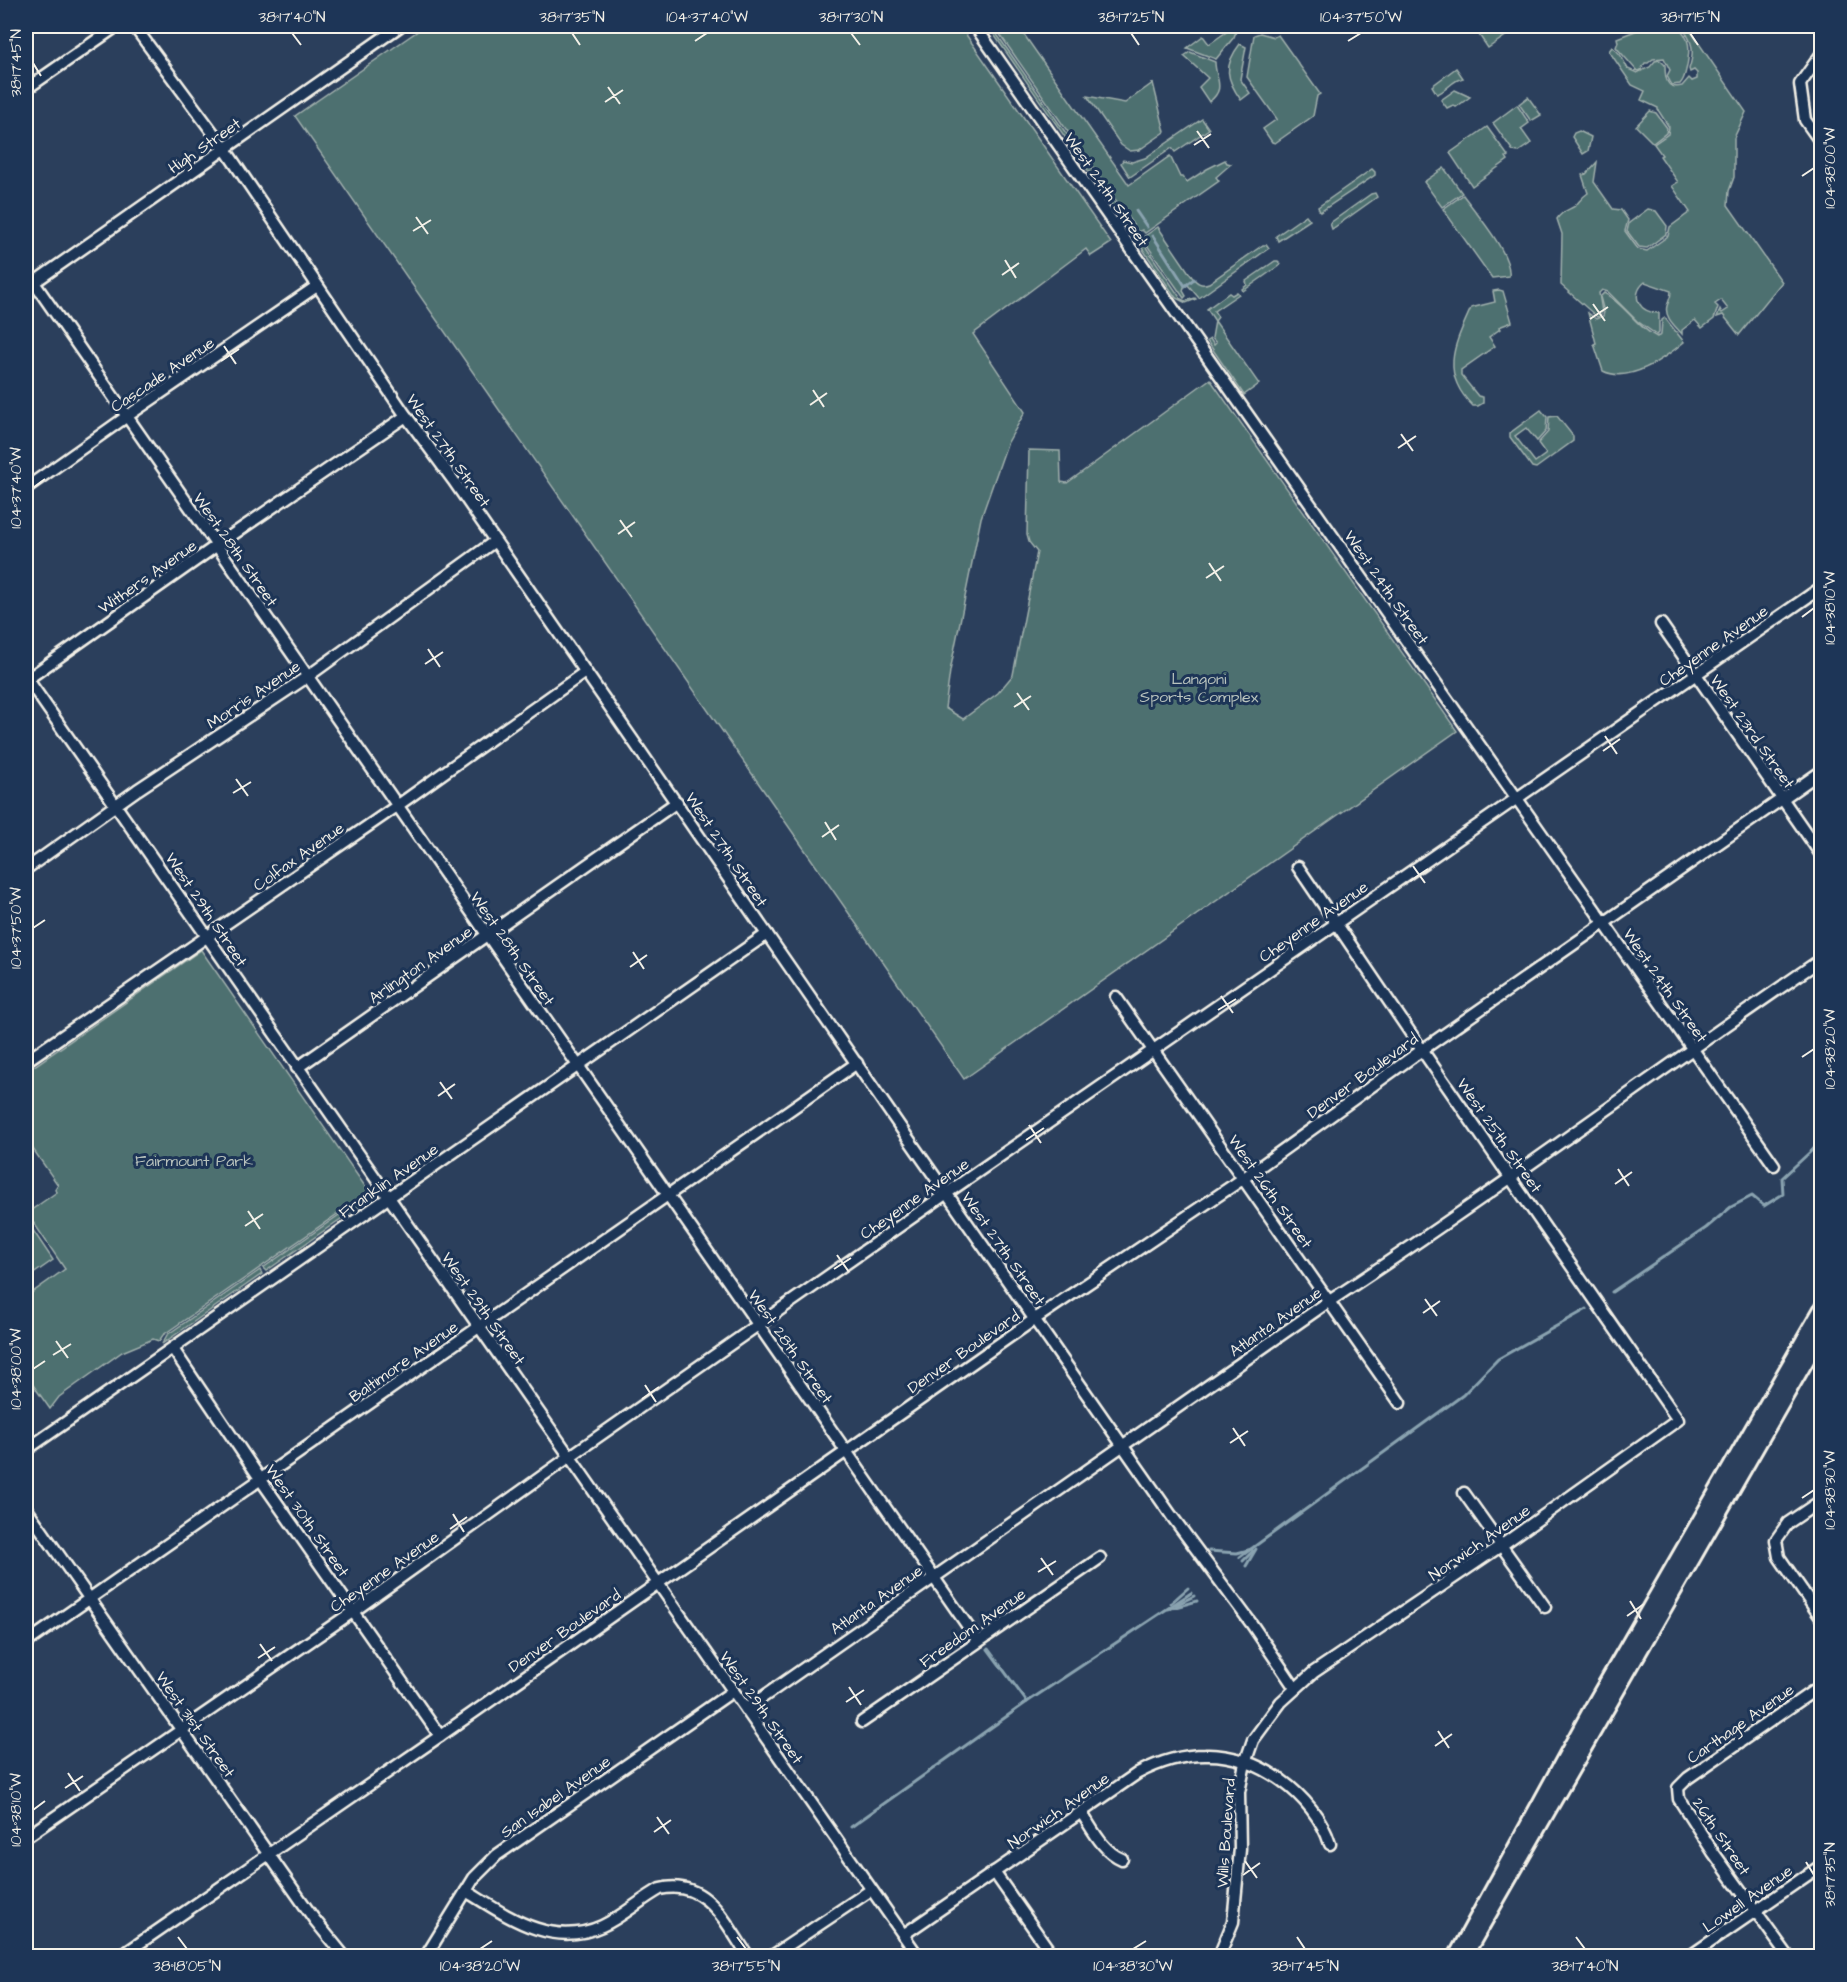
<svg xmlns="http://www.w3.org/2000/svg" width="1847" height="1982" font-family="'Architects Daughter',sans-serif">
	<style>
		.green { fill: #4d6f70; stroke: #a0b0ac; stroke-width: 1.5 }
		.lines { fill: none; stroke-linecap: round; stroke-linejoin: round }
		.stream { stroke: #8aa3b0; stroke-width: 3 }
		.minor-casing { stroke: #f4f1e8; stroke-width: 15 }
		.minor { stroke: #1d3557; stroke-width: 10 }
		.rail { stroke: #f4f1e8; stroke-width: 3 }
		.ticks { fill: none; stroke: #f4f1e8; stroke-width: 2 }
		.labels { text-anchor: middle; stroke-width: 6; stroke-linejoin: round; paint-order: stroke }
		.street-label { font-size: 16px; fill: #f4f1e8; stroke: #1d3557 }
		.park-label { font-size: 16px; fill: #bac4be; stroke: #1d3557 }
		.neatline { fill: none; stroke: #f4f1e8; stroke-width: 2 }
		.ticks-label { font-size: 15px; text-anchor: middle; fill: #f4f1e8 }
	</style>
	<rect width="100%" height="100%" fill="#2b3f5c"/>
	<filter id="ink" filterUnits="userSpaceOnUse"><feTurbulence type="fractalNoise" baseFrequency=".0167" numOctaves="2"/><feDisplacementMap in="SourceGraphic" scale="12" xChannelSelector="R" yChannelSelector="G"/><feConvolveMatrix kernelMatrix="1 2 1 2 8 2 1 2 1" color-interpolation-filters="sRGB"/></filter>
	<g filter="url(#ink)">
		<g class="green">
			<polygon points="425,26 960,26 1111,243 1091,256 1086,249 973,334 1025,412 1007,444 981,518 950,671 945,708 963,719 998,693 1013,675 1037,552 1029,542 1027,535 1029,450 1060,451 1061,482 1067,483 1210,379 1457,731 964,1079 295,116"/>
			<polygon points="988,26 991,26 1138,236 1135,238"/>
			<polygon points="994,26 1018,26 1129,185 1170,156 1180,177 1183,177 1187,182 1207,169 1225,160 1227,163 1231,164 1216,177 1219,181 1145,233 1142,230 1138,232"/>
			<polygon points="1233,26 1238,26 1234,37 1216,59 1187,48 1203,36 1209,44 1232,28"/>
			<polygon points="1473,26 1520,26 1488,48"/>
			<path d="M1648,26H1677C1691,38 1690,49 1687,66C1685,73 1685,79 1680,84L1672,85L1667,76L1670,70L1664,58L1653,59L1648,63H1645L1641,70L1637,71L1616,47L1618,42L1617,38Z"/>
			<path d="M1681,26H1687L1746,112L1734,138V177L1729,191L1728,205L1782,282L1739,335L1723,315L1717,317L1720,309L1722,313L1728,309L1721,300L1715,304L1718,307L1714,319L1702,328L1695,320L1682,330V334C1675,326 1664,317 1667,306C1669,300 1671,298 1671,291L1645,282C1629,295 1640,314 1659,313V333L1657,335L1637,321L1608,292L1602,290L1599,293L1602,312L1600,316L1597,317L1561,285L1562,234L1557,219C1563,209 1572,210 1577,204C1581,199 1582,197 1588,193L1582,175L1586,174L1597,162L1594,182L1613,209L1621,210L1628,220L1625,231L1638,249L1647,251L1668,236L1670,227L1690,212L1672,186L1678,182L1660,156L1662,155L1654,144L1668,134L1669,127L1658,110V108L1641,100L1645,91L1632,85L1609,51L1612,47C1621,53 1623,60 1628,69L1637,73L1650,67L1655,61L1660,60L1665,65C1665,78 1666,90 1682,86L1689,78L1692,81L1697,79V73L1694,70L1690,72L1689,69C1695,51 1693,41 1681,26Z"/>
			<polygon points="1260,33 1274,37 1278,35 1320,94 1317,96 1313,116 1275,143 1272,142 1263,129 1277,119 1247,77 1254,35"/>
			<path d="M1240,44L1246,47L1240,79L1250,93L1241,100C1226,79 1223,66 1240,44Z"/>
			<path d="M1190,52L1215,62C1215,79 1227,88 1209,102L1199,87L1208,78L1184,56Z"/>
			<path d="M1456,68L1463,78C1452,80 1448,90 1437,94L1432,86Z"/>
			<polygon points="1153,83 1165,132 1139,150 1130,151 1121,145 1087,96 1125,103"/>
			<polygon points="1455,90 1470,97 1456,107 1453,105 1447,108 1441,100"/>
			<polygon points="1528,97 1541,115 1531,121 1519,104"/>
			<polygon points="1517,105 1529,123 1521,129 1531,143 1518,152 1513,151 1493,123"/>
			<polygon points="1650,111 1656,113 1667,128 1666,133 1653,143 1636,126"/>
			<polygon points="1202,119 1209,129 1175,152 1172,148 1130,177 1121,163 1123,160 1132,162 1145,158"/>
			<polygon points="1487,127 1508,156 1506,157 1508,160 1472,186 1450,153"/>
			<polygon points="1579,131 1591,137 1588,151 1583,154 1572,137 1574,133"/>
			<polygon points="1444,168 1462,193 1442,207 1424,182"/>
			<polygon points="1372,169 1375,172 1375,175 1320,212 1318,207"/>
			<polygon points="1375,193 1377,197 1332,229 1330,223 1371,194"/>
			<path d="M1463,195C1476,213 1512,254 1509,276L1492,278L1443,209Z"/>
			<polygon points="1648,209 1656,211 1667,226 1666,234 1647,248 1639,247 1627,231 1629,223"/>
			<polygon points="1306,215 1310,220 1278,241 1276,236"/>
			<path d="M1158,227L1192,277C1197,283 1201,286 1209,283L1263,245H1267L1269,248L1199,298L1188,285L1184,287L1183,291L1186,296L1184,298L1142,238Z"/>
			<polygon points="1141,240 1181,299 1185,301 1195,298 1196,299 1186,303 1176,298 1138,242"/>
			<polygon points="1275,261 1278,261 1280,265 1243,291 1242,289 1247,285 1246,281"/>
			<path d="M1499,290L1503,291L1512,322L1499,327L1500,329L1489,337L1495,346L1461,370V375L1478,396L1483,397V403L1478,406H1473C1439,373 1455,344 1471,308L1495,302L1493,291Z"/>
			<polygon points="1237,292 1239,294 1214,311 1218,317 1215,321 1259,384 1244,395 1207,341 1210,339 1214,345 1216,343 1212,338 1215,321 1207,309 1229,293 1232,295"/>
			<path d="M1604,293C1624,303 1635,326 1657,337L1661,335L1662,320L1665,318L1684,342C1665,358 1629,384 1603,371L1594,344L1596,343L1588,313L1596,319L1603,316L1604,312L1600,297Z"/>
			<polygon points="1541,410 1547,417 1546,431 1537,441 1526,428 1515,436 1535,462 1546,454 1538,443 1548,432 1549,417 1557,416 1573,436 1573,441 1536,468 1532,467 1510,437 1510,433"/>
			<polygon points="201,950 369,1192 163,1335 159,1341 153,1339 122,1352 59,1397 50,1409 26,1375 26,1297 65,1269 27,1213 57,1192 55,1190 58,1185 26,1139 26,1072"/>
			<polygon points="365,1197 368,1200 266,1271 263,1268"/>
			<polygon points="26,1220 53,1260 26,1279"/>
			<polygon points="260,1270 262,1274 162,1344 167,1335"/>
		</g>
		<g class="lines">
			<g class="stream">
				<polyline points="1136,211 1147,227"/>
				<polyline points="1153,236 1185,286 1194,279"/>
				<polyline points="1612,1292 1706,1228 1731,1207 1752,1196 1764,1206 1783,1194 1782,1178 1822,1141"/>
				<polyline points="1209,1551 1237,1553 1252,1549"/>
				<polyline points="1240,1557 1463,1395 1498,1359 1587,1309"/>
				<polyline points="1243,1561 1253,1551"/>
				<polyline points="1246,1566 1256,1549"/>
				<polyline points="1171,1603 1188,1588"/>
				<polyline points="1176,1605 1194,1596"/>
				<polyline points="1168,1609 1197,1601"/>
				<polyline points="988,1649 1027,1702"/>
				<polyline points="851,1827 1027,1702 1191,1593"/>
			</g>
			<g class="minor-casing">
				<g id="minor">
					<polyline points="134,26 225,149 406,416 453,480 903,1131 1171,1515 1251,1623 1295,1688"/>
					<path d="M975,26C1239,407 1508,785 1774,1165"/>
					<polyline points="1822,53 1800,84 1805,120 1822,144"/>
					<polyline points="26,89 117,26"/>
					<polyline points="26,271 978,1641"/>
					<polyline points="26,288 400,26"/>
					<polyline points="26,488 126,417 317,286"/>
					<polyline points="1661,624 1822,856"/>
					<polyline points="26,677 918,1956"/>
					<polyline points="26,680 216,546 406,416"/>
					<polyline points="26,869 137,790 307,677 495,541"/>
					<polyline points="1116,997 1400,1403"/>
					<polyline points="26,1061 397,806 585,672"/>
					<polyline points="297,1068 677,802"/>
					<polyline points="173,1349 261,1480 440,1736"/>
					<polyline points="26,1450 767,934"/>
					<polyline points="1464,1493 1545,1607"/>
					<polyline points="1822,1500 1788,1523 1776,1540 1779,1557 1822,1619"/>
					<polyline points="26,1508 314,1919 344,1956"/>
					<polyline points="26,1643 857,1063"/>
					<path d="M746,1709L1328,1302C1496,1192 1656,1072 1822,959"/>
					<polyline points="862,1722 1100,1558"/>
					<path d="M1081,1812C1092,1828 1102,1851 1122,1859"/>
					<polyline points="26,1837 354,1611 569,1457 947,1193 1822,587"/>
					<polyline points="994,1872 1053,1956"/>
					<path d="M466,1891C507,1916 551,1949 602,1926C622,1917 640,1900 660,1889C707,1878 726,1924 748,1956"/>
					<path d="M903,1935L1138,1773C1159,1762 1182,1755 1205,1755C1257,1753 1315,1795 1330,1844"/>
					<polyline points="121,1956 440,1736 1035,1319 1244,1178 1422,1050 1822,771"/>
					<polyline points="426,1956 474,1878 497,1855 733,1691"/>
					<polyline points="772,1956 871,1890"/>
					<polyline points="1219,1956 1233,1922 1240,1849 1239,1792 1245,1763 1253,1740 1281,1702 1314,1672 1502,1545 1678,1420 1422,1050 1298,867"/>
					<polyline points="1690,1956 1822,1865"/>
					<polyline points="1788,1956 1713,1852 1679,1799 1678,1788 1688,1778 1822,1685"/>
				</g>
			</g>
			<use href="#minor" class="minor"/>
			<g class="rail">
				<polyline points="1447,1956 1586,1702 1822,1292"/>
				<polyline points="1474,1956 1822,1349"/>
			</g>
		</g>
	</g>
	<path class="ticks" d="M292,33L301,45M572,33L580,45M851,33L860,45M1131,33L1139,45M1690,33L1698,45M695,41L707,33M1348,41L1361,33M33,63L41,76M608,87L620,104M605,102L623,90M1197,131L1209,148M1194,145L1211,134M1802,176L1814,168M416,217L428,234M413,231L431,220M1005,260L1016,278M1002,275L1019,263M1593,304L1605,321M1590,319L1608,307M224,346L236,364M221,361L239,349M813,390L824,407M810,405L827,393M1401,434L1413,451M1398,448L1416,436M33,488L45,479M620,520L632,537M618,534L635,522M1209,563L1221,581M1206,578L1224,566M1802,617L1814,608M428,649L440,667M425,664L443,652M1017,693L1029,710M1014,707L1031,696M1605,736L1617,754M1603,751L1620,739M236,779L248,796M233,793L251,782M825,822L836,840M822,837L839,825M1413,866L1425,883M1410,881L1428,869M33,928L45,920M633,952L644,969M630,967L647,955M1221,996L1233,1013M1218,1010L1236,999M1802,1057L1814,1049M440,1082L452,1099M438,1096L455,1084M1029,1125L1041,1143M1026,1140L1044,1128M1618,1169L1629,1186M1615,1184L1632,1172M248,1211L260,1229M245,1226L263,1214M837,1255L849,1272M834,1269L851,1258M1425,1299L1437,1316M1423,1313L1440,1301M56,1341L68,1358M53,1355L71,1344M33,1369L45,1361M645,1385L656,1402M642,1399L659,1387M1233,1428L1245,1446M1230,1443L1248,1431M1802,1498L1814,1490M453,1514L464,1532M450,1529L467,1517M1041,1558L1053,1575M1038,1572L1056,1561M1630,1601L1641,1619M1627,1616L1644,1604M260,1644L272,1661M258,1658L275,1647M849,1687L861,1705M846,1702L864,1690M1438,1731L1449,1748M1435,1746L1452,1734M68,1773L80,1791M65,1788L83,1776M33,1810L45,1801M657,1817L669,1834M654,1832L671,1820M1245,1861L1257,1878M1806,1862L1814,1875M1243,1875L1260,1863M178,1937L187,1949M737,1937L746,1949M1297,1937L1305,1949M1576,1937L1585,1949M480,1949L492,1941M1133,1949L1146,1941"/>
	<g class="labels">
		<g class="street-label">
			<text transform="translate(204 145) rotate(-35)" y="6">High Street</text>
			<text transform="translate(1107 189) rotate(55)" y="6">West 24th Street</text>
			<text transform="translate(162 374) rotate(-34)" y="6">Cascade Avenue</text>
			<text transform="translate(449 450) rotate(55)" y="6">West 27th Street</text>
			<text transform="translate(236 549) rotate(55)" y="6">West 28th Street</text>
			<text transform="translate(147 576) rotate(-35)" y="6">Withers Avenue</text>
			<text transform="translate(1387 587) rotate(55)" y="6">West 24th Street</text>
			<text transform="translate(1713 645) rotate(-35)" y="6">Cheyenne Avenue</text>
			<text transform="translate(253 694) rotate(-34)" y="6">Morris Avenue</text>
			<text transform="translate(1753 731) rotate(55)" y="6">West 23rd Street</text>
			<text transform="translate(727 849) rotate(56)" y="6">West 27th Street</text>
			<text transform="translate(298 856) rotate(-35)" y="6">Colfax Avenue</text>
			<text transform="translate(207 909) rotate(56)" y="6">West 29th Street</text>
			<text transform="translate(1313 921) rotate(-35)" y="6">Cheyenne Avenue</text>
			<text transform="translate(513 948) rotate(55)" y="6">West 28th Street</text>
			<text transform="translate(420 964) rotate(-35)" y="6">Arlington Avenue</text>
			<text transform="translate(1666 985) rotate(55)" y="6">West 24th Street</text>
			<text transform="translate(1362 1075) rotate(-36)" y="6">Denver Boulevard</text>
			<text transform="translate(1500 1135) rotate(55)" y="6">West 25th Street</text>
			<text transform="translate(388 1180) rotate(-35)" y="6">Franklin Avenue</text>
			<text transform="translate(1271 1191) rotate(55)" y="6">West 26th Street</text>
			<text transform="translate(914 1198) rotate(-35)" y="6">Cheyenne Avenue</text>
			<text transform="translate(1004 1248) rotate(55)" y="6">West 27th Street</text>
			<text transform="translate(484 1308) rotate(55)" y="6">West 29th Street</text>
			<text transform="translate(1275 1321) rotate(-35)" y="6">Atlanta Avenue</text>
			<text transform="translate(791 1346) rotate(55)" y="6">West 28th Street</text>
			<text transform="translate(963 1351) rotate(-35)" y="6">Denver Boulevard</text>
			<text transform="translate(403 1361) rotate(-35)" y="6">Baltimore Avenue</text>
			<text transform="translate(308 1520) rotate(55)" y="6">West 30th Street</text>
			<text transform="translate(1479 1542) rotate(-35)" y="6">Norwich Avenue</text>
			<text transform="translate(384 1571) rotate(-35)" y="6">Cheyenne Avenue</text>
			<text transform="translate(876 1599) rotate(-35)" y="6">Atlanta Avenue</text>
			<text transform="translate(972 1627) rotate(-35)" y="6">Freedom Avenue</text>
			<text transform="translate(564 1630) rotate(-35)" y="6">Denver Boulevard</text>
			<text transform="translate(762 1707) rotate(55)" y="6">West 29th Street</text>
			<text transform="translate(1740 1723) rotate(-35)" y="6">Carthage Avenue</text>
			<text transform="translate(196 1724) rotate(55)" y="6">West 31st Street</text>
			<text transform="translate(555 1796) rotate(-35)" y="6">San Isabel Avenue</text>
			<text transform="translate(1058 1810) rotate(-35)" y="6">Norwich Avenue</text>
			<text transform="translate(1225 1833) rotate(-86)" y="6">Wills Boulevard</text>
			<text transform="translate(1722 1836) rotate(56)" y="6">26th Street</text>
			<text transform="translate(1747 1898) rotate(-35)" y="6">Lowell Avenue</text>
		</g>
		<g class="park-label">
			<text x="1199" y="684">Langoni<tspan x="1199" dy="18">Sports Complex</tspan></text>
			<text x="194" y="1166">Fairmount Park</text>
		</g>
	</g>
	<rect width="1847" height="1982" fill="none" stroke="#1d3557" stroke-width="66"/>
	<rect x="33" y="33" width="1781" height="1916" class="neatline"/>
	<g class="ticks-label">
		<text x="292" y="22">38°17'40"N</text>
		<text x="572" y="22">38°17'35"N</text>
		<text x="707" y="22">104°37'40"W</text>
		<text x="851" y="22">38°17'30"N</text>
		<text x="1131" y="22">38°17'25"N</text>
		<text x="1361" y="22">104°37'50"W</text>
		<text x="1690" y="22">38°17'15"N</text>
		<text transform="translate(16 63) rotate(-90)" y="5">38°17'45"N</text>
		<text transform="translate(1830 168) rotate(-90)" y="5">104°38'00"W</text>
		<text transform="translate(16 488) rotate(-90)" y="5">104°37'40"W</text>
		<text transform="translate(1830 608) rotate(-90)" y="5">104°38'10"W</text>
		<text transform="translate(16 928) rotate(-90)" y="5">104°37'50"W</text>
		<text transform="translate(1830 1049) rotate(-90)" y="5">104°38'20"W</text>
		<text transform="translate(16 1369) rotate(-90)" y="5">104°38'00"W</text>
		<text transform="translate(1830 1490) rotate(-90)" y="5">104°38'30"W</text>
		<text transform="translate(16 1810) rotate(-90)" y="5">104°38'10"W</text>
		<text transform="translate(1830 1875) rotate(-90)" y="5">38°17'35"N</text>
		<text x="187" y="1971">38°18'05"N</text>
		<text x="480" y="1971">104°38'20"W</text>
		<text x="746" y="1971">38°17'55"N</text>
		<text x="1133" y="1971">104°38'30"W</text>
		<text x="1305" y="1971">38°17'45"N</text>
		<text x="1585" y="1971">38°17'40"N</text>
	</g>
</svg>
